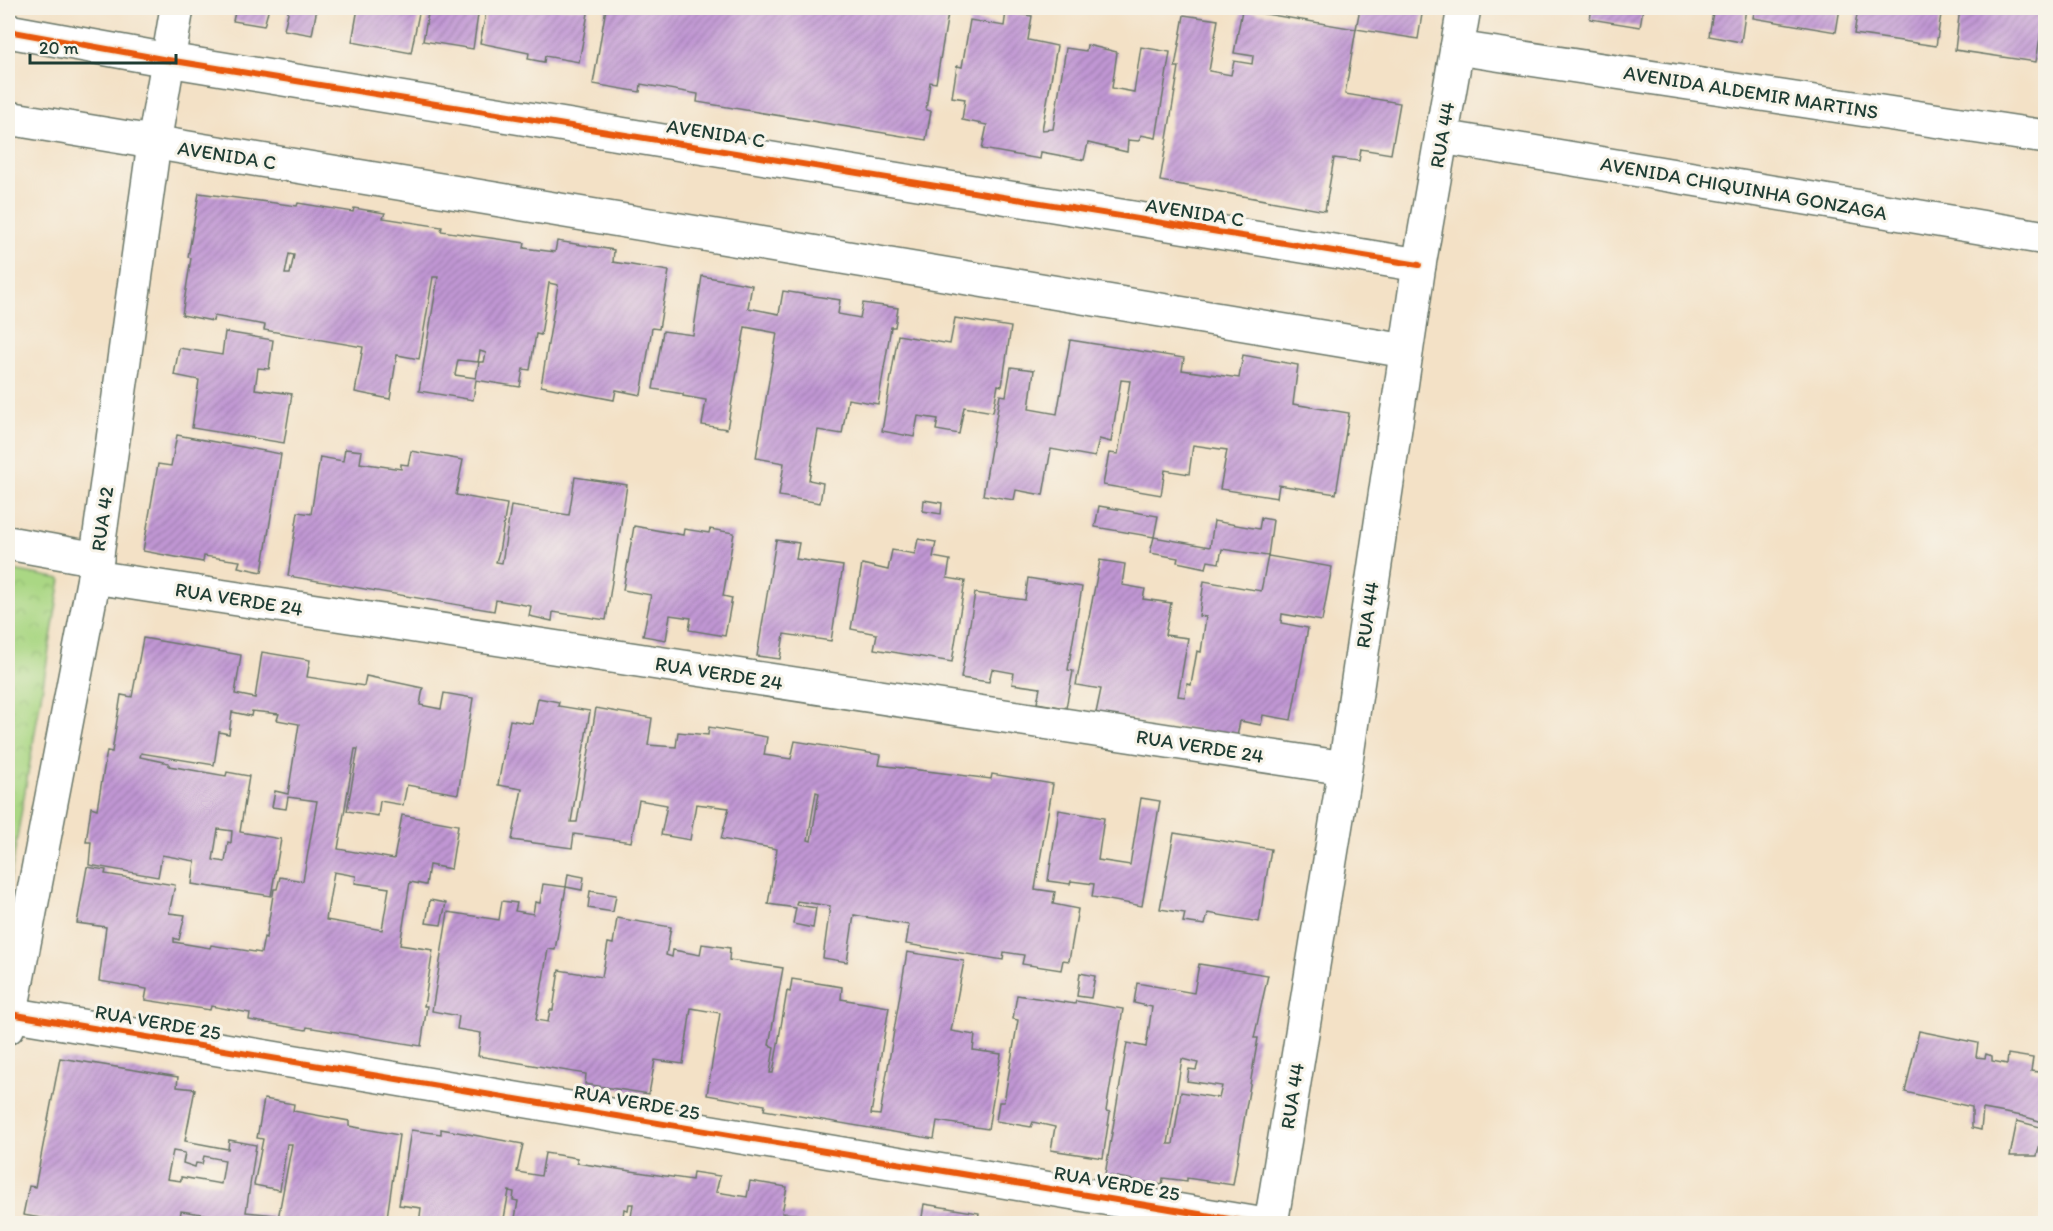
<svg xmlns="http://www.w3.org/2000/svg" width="2053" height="1231" font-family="Itim,sans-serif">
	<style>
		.park { fill: url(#park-crowns); stroke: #648a5c; stroke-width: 1.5 }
		.building { fill: url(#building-hatch); fill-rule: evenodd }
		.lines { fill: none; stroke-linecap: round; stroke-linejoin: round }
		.street-casing { stroke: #697667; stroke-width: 36 }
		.street { stroke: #fff; stroke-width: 33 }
		.cycleway-casing { stroke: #f7f3e8; stroke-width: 10 }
		.cycleway { stroke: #e8590c; stroke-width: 6 }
		.labels { text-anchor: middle; stroke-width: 6; stroke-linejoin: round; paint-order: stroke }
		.street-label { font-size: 20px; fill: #1f3d34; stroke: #f7f3e8 }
	</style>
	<defs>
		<pattern id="park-crowns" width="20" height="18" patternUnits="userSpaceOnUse" patternTransform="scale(1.5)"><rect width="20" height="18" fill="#aad784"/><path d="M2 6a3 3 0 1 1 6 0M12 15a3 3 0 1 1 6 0" fill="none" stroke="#92b973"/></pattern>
		<pattern id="building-hatch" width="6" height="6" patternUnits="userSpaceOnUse" patternTransform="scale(1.5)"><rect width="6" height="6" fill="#c197d4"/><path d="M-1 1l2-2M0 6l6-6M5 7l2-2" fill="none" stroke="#9c7cad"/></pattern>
	</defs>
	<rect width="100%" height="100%" fill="#f7f3e8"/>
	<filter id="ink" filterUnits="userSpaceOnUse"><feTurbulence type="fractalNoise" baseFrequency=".0167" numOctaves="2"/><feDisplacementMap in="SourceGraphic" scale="12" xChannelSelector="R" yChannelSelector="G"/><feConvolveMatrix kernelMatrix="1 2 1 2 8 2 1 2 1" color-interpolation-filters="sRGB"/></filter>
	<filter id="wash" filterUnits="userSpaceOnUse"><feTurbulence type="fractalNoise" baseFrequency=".008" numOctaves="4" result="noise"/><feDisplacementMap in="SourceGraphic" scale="24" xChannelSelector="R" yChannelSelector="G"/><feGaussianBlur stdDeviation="1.35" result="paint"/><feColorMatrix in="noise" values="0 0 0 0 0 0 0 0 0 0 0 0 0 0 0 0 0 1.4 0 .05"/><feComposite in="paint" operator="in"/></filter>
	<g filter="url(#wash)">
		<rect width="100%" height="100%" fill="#f3e1c6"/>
		<polygon class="park" points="8,569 61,579 8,891"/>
		<g id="blocks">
			<g class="building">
				<polygon points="236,8 269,8 264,26 233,21"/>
				<polygon points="289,8 317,8 312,35 284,30"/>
				<polygon points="358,8 420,8 411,53 352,42"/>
				<polygon points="429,8 479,8 473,49 423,41"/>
				<polygon points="487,8 589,8 579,62 545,56 544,62 528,59 529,53 480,43"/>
				<polygon points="606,8 949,8 936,83 930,82 926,110 931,111 926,140 697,102 698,94 641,84 640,92 593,84"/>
				<polygon points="1360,8 1423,8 1418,39 1356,29"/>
				<polygon points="1592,8 1643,8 1640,27 1590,19"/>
				<polygon points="1691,8 1746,8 1741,42 1709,36 1713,12"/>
				<polygon points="1755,8 1840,8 1836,32 1753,18"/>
				<polygon points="1858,8 1942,8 1936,46 1854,34"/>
				<polygon points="1960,8 2046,8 2046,27 2042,26 2036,62 1955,50"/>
				<polygon points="1242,10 1356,29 1345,94 1400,103 1391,154 1361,149 1359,161 1334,158 1325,211 1160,181 1179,67 1175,67 1184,15 1218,20 1209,71 1231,75 1234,61 1252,64 1253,56 1234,53"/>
				<polygon points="1006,12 1032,16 1028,40 1057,46 1042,130 1053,129 1066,48 1086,51 1087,45 1117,52 1112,88 1134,92 1141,47 1170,52 1156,138 1141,135 1139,141 1128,140 1127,152 1088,143 1084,160 1041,152 1040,159 982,149 987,125 962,120 965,99 952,97 957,66 962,67 970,20 1004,26"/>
				<path d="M199,193L297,206L298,203L353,212L354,208L385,213L383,218L442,227L441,231L525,243L524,248L555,252L557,241L614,250L613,262L669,271L659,329L652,328L641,395L616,390L614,400L541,386L558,285L549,283L541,335L536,334L530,370L523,369L520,387L476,380L473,400L419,391L438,277H433L419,359L397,355L390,399L355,392L363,347L264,330L265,325L214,316L213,321L182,315L191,258L188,257ZM289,254L294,255L290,274H285ZM480,351L486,353L484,362H479L476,378L455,375L458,360L478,362Z"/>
				<polygon points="702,276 752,285 748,308 779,314 783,291 840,300 838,314 860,318 863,303 898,308 895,327 891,327 878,404 848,399 842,434 818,430 809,480 823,483 820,503 779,496 784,463 756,458 777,333 745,327 727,429 702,425 706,400 683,396 683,394 653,389 663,331 693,335"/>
				<polygon points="955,318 1011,327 1002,386 998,385 993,412 964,407 959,434 936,430 938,419 918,416 914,437 882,431 898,335 950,344"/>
				<polygon points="225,332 273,340 269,369 258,368 255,389 292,394 284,443 192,428 199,380 174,375 179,348 222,355"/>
				<polygon points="1070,340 1184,358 1182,370 1239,378 1243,355 1298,365 1293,404 1349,413 1336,494 1279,485 1277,498 1220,489 1227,450 1193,445 1189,474 1165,470 1161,495 1103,485 1109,453 1118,454 1130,381 1121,380 1111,442 1099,439 1095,457 1051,449 1043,495 1016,490 1014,500 983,495 1000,395 1006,396 1011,367 1034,370 1029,409 1057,414"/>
				<polygon points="177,435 281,454 262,572 238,567 240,561 204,556 203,562 143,551 158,464 171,466"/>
				<polygon points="345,449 362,451 360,463 401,469 401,464 408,465 411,451 463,460 456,495 507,504 499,552 496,562 502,563 511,506 569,515 575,477 627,485 606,620 553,612 552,621 529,616 531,606 496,600 494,611 288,576 298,512 311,514 320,457 343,461"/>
				<polygon points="924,500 942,503 941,514 923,511"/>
				<polygon points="1099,506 1158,516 1154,537 1095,527"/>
				<polygon points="1261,518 1273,520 1268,556 1332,567 1322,621 1282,614 1281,623 1308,628 1291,720 1263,715 1261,725 1240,721 1237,737 1096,713 1101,689 1076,685 1100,560 1125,564 1122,585 1145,589 1143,599 1171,603 1165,635 1188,638 1178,696 1185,697 1187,684 1191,685 1197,651 1201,652 1206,617 1199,616 1204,581 1261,591 1268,556 1222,549 1219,563 1208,561 1206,568 1177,562 1178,558 1150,553 1154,537 1210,547 1214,521 1259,529"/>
				<polygon points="634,526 683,535 684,529 709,533 710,529 734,533 723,596 732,598 725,636 689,630 691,618 670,615 666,640 643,636 651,595 623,590"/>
				<polygon points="918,539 936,542 933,557 950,560 947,578 965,581 952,662 874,649 877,634 851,629 862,564 888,570 892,550 915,554"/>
				<polygon points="776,540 799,543 796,559 843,566 831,641 784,634 780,659 757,656"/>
				<polygon points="1028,578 1082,587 1068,670 1073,671 1066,708 1037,703 1040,688 1012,684 1014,673 992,669 989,682 961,678 975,593 1025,600"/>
				<path d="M143,638L241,655L235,694L255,698L262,652L310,660L307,677L364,686L366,676L423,688L420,705L441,709L444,693L473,698L458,794L407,785L403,805L380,801L378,816L347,811L358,749H355L338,849L394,859L402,815L458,825L451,869L429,865L426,885L410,882L400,945L433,950L424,1006H427L421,1046L307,1027L306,1030L249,1020L250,1013L211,1006L210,1010L145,1000L147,989L99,981L106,927L77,923L87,867L106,870L105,874L175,885L169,913L185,915L179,940L174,938V942L210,948L211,945L261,953L264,937L266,938L274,889H277L280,877L303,881L317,801L288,797L286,809L272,807L275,791L288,794L299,724L277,720L279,714L252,711L251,716L232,712L229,734L219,732L214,765L141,753L140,757L169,763V766L226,776L227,772L249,776L240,832L281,839L271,896L192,884L195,861L162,855L158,877L89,865L91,842H86L91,807L97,809L107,751L112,752L121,695L132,697ZM218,829L232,831L231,843L228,842L225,862L213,860ZM334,872L356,876L355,883L389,888L382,930L326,920Z"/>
				<path d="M538,698L559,702L558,706L590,711L571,822H577L596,708L652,718L648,745L676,747L678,732L708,735L709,727L767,737L764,755L791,759L795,741L881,755L879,765L991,779L992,774L1053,784L1035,889L1055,892L1053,904L1078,909L1069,961L1063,960L1061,970L1022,964L1024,955L1004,952L1003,960L906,944L909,925L854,915L847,962L823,958L830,906L797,901L796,905L816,908L813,928L793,924L796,908L768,904L777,849L721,839L729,808L696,804L690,840L661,835L667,805L639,800L631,842L574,834L572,848L512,840L522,789L498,785L510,720L533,724ZM816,792L819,793L811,841L808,840Z"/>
				<polygon points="1141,798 1160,801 1142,906 1092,897 1094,884 1071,881 1070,884 1048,881 1059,810 1104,818 1098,860 1130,865"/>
				<polygon points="1174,833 1271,849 1259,922 1208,913 1205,925 1183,922 1185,913 1160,909"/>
				<polygon points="568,874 584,877 582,890 566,887 555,950 548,949 536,1020 548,1022 550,1010 553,1010 559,970 602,977 608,943 613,944 617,918 671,927 666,955 672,957 673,950 700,955 702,944 730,948 729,960 783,968 769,1045 774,1047 770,1073 773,1073 787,991 790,992 792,979 842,987 841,999 889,1007 871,1114 880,1115 907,952 964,961 951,1031 975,1035 973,1050 1001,1054 988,1129 937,1121 934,1139 764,1110 765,1105 707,1095 720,1013 691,1008 683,1064 655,1060 649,1094 585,1084 586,1074 478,1056 481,1033 457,1029 459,1016 432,1011 448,912 499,920 502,901 517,903 515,911 533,914 535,902 540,903 543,884 566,887"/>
				<polygon points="590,891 616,895 613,912 588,908"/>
				<polygon points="430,900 446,903 441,925 426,923"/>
				<path d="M1199,964L1268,975L1254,1038H1258L1233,1185L1187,1178V1181L1163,1178L1162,1185L1105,1175L1127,1043L1146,1047L1152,1007L1134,1003L1137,983L1194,993ZM1182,1059L1198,1063L1196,1070L1189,1069L1187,1081L1222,1086L1219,1098L1181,1092L1173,1144H1168Z"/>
				<polygon points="1080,973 1095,976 1091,998 1077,996"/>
				<polygon points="1017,995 1075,1004 1076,1001 1123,1009 1106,1111 1110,1112 1103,1158 1051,1150 1055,1127 1033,1122 1031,1127 996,1121 999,1102 1004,1102 1018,1020 1013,1019"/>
				<polygon points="1919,1031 1978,1043 1976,1057 1985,1058 1986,1054 1992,1056 1992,1061 2007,1064 2008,1054 2033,1058 2031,1071 2046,1073 2046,1123 2022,1116 1983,1109 1981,1130 1972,1128 1972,1107 1905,1092"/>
				<path d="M60,1058L178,1077L177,1087L195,1089L185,1141L228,1149L229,1140L256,1145L246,1212L274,1215L273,1224H215L216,1216L181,1211L179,1224H75L23,1215L29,1186L35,1187ZM173,1151L185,1153L183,1163L195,1167L196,1163L202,1164L204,1156L225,1160L221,1184L181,1177V1181L167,1179Z"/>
				<polygon points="264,1099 294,1104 293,1111 349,1121 349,1126 399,1135 386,1224 277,1224 292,1144 287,1144 280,1190 254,1185 263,1139 257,1138"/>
				<polygon points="2017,1121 2044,1128 2037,1156 2010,1156"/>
				<polygon points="441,1129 523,1144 517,1172 541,1176 545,1153 577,1158 577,1163 692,1180 693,1172 720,1176 716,1192 747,1197 750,1181 787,1187 782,1213 804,1215 803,1224 630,1224 633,1204 629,1204 628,1210 624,1209 622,1224 514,1224 518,1201 513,1200 514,1192 509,1191 503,1224 419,1224 421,1208 399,1205 411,1130 441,1134"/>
				<polygon points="924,1204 979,1213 978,1219 996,1224 921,1224"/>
			</g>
		</g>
	</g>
	<g filter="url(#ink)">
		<use href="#blocks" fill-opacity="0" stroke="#697667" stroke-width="1.5"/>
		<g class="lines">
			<g class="street-casing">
				<g id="street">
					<polyline points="8,31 168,60 1419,265"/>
					<polyline points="1457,48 2046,137"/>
					<polyline points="8,118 1406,351"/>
					<polyline points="1442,137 2046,238"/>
					<polyline points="8,543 97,559"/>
					<polyline points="94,577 1345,768"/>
					<polyline points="10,1014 1259,1224"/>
					<polyline points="8,1027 94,577 154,143 177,8"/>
					<polyline points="1271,1224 1345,768 1419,265 1464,8"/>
				</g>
			</g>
			<use href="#street" class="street"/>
			<g class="cycleway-casing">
				<g id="cycleway">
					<polyline points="8,31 168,60 1419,265"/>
					<polyline points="10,1014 1259,1224"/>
				</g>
			</g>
			<use href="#cycleway" class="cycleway"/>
		</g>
	</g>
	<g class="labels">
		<g class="street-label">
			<text transform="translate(1751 92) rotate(9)" y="7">AVENIDA ALDEMIR MARTINS</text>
			<text transform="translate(716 133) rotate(9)" y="7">AVENIDA C</text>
			<text transform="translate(1442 135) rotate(-80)" y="7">RUA 44</text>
			<text transform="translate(227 155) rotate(9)" y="7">AVENIDA C</text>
			<text transform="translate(1744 188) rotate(10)" y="7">AVENIDA CHIQUINHA GONZAGA</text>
			<text transform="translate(1195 212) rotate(9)" y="7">AVENIDA C</text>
			<text transform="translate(102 519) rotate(-82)" y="7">RUA 42</text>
			<text transform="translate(239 599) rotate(9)" y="7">RUA VERDE 24</text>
			<text transform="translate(1367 615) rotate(-82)" y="7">RUA 44</text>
			<text transform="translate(719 673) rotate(9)" y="7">RUA VERDE 24</text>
			<text transform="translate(1200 746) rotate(9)" y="7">RUA VERDE 24</text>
			<text transform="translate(158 1022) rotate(10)" y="7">RUA VERDE 25</text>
			<text transform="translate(1292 1096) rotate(-81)" y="7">RUA 44</text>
			<text transform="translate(637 1102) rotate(10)" y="7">RUA VERDE 25</text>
			<text transform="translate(1117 1183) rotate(10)" y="7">RUA VERDE 25</text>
		</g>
	</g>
	<rect width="2053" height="1231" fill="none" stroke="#f7f3e8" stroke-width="30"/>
	<path d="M30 54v9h146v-9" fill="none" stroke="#1f3d34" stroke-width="3"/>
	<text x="39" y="54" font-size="18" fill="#1f3d34" stroke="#f7f3e8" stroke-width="4.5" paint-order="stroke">20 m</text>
</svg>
